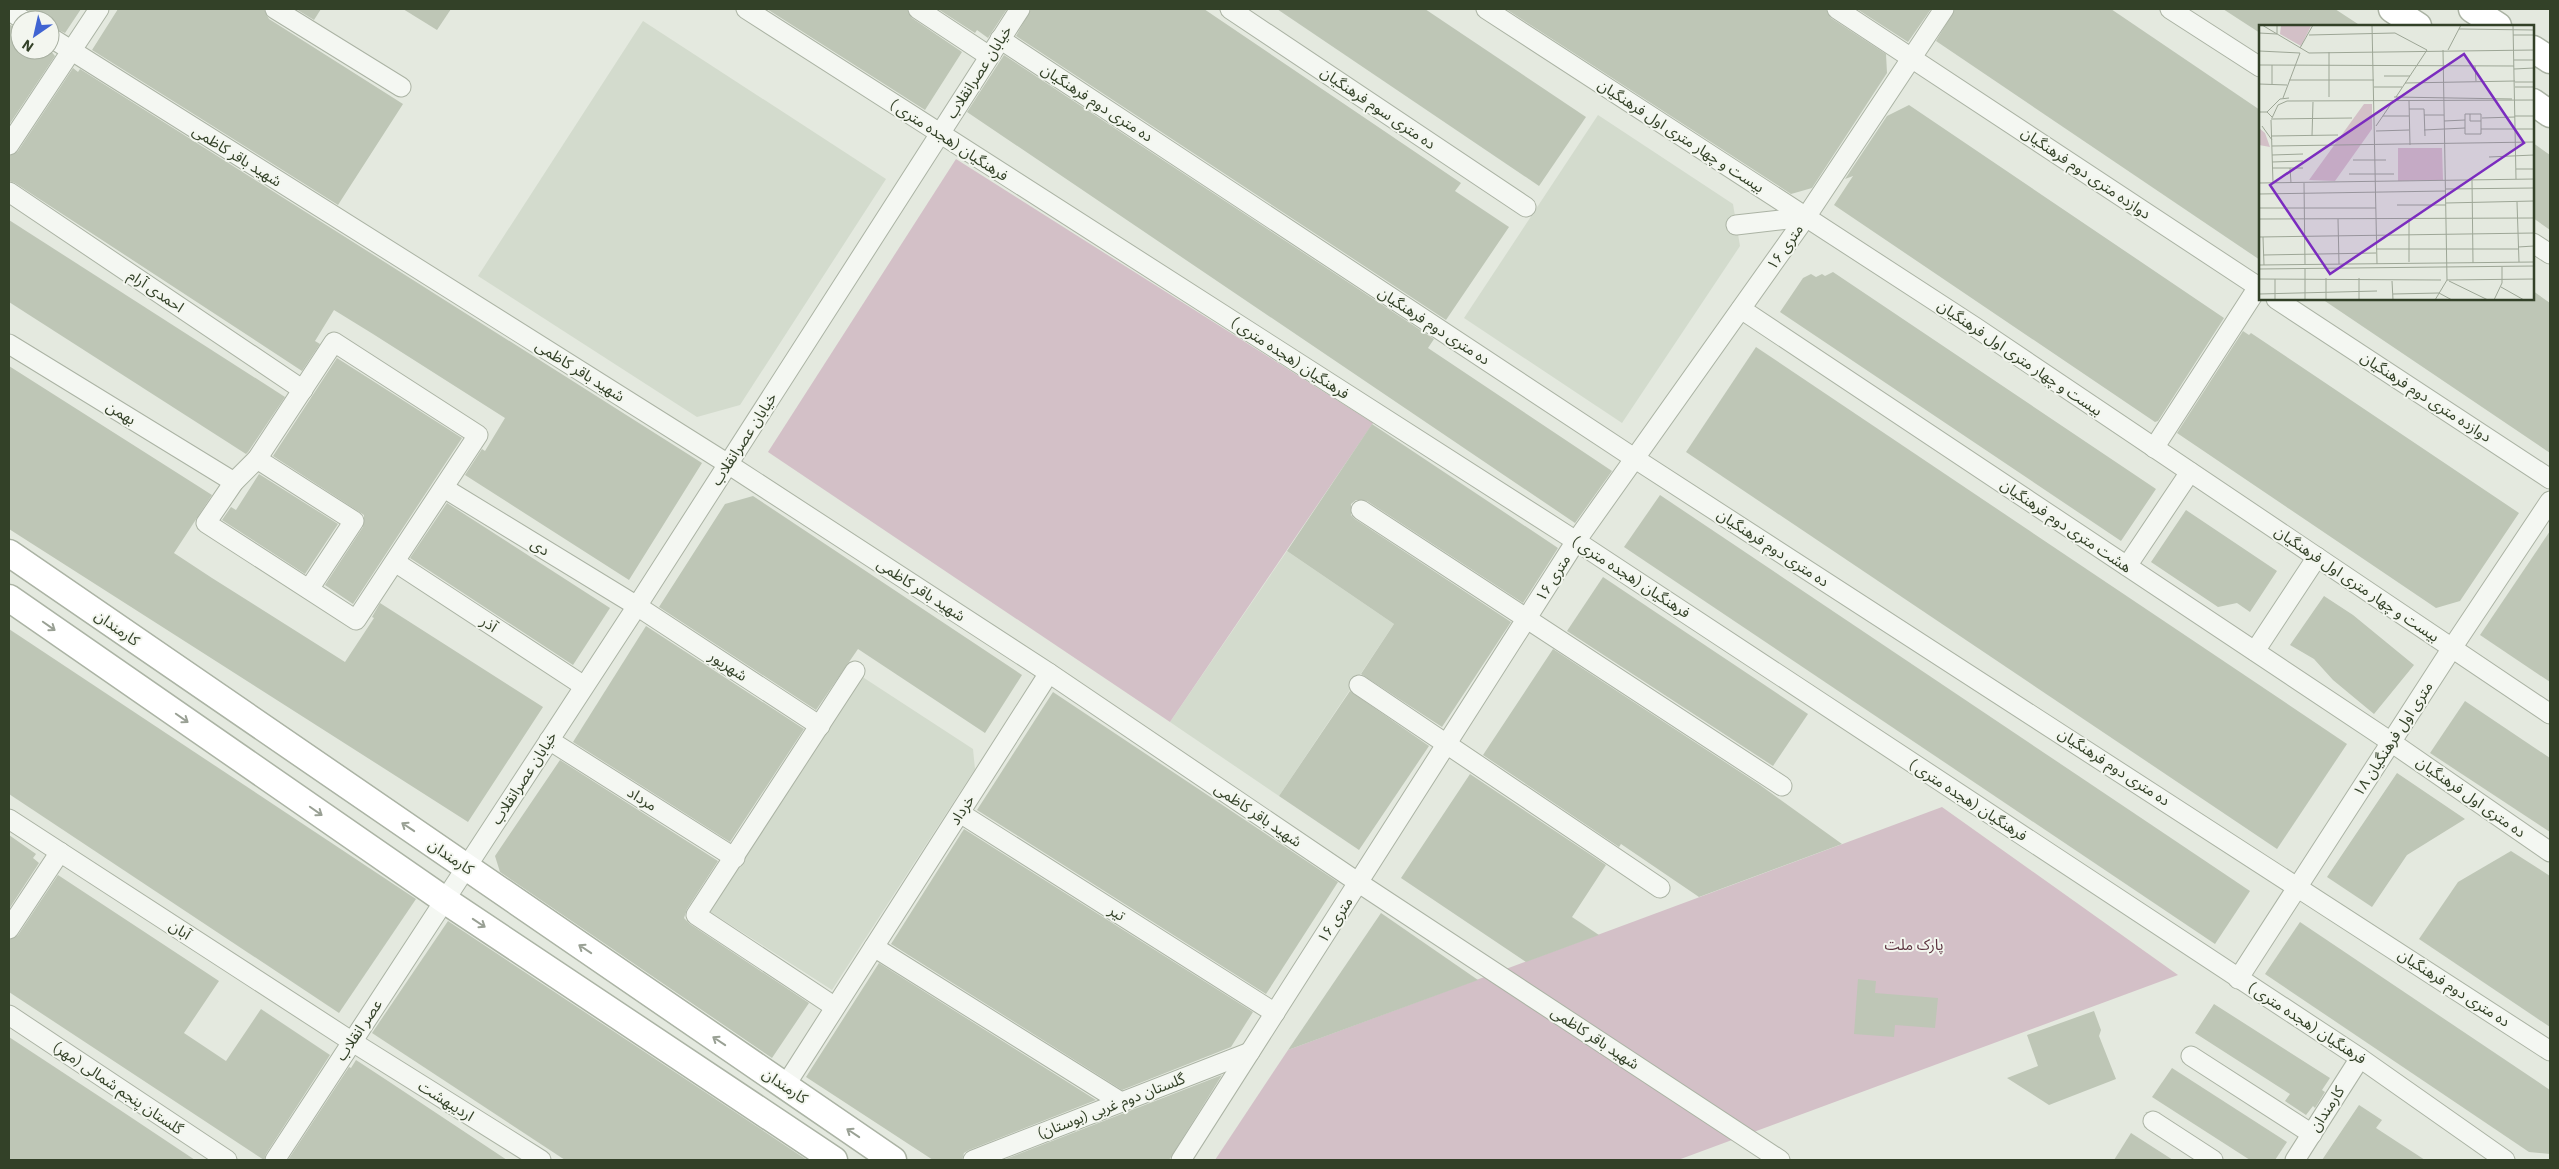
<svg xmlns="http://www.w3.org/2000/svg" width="2559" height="1169" font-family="'IBM Plex Sans','Noto Sans Arabic',sans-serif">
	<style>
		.built { fill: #d3dbcd }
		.green { fill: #d3c0c7 }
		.building { fill: #bec6b6 }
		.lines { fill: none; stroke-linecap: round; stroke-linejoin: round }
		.minor-casing { stroke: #abb3a4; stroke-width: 21 }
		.secondary-casing { stroke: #abb3a4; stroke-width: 29 }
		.minor { stroke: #f4f7f2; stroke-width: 19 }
		.secondary { stroke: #fff; stroke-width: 26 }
		.oneway { stroke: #99a094 }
		.labels { text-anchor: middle; stroke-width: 4; stroke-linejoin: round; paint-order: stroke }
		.street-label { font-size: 15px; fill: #334128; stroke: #f3f6ef }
		.park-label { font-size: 15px; fill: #5d3440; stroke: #f3f6ef }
		.inset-road { fill: none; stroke: #9da696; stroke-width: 1 }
		.view { fill: #7b2cbf; fill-opacity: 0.15; stroke: #7b2cbf; stroke-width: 2.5 }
		.inset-edge { fill: none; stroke: #334128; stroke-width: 2.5 }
	</style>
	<rect width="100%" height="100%" fill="#e4e9df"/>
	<g class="built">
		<polygon points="643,21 886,179 740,405 697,417 478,276"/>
		<polygon points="1598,115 1733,204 1740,246 1622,423 1464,318"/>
		<polygon points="1287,551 1394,624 1279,796 1170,722"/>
		<polygon points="861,676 973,749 975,769 832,990 709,911"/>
	</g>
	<g class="green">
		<polygon points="956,159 1373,423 1170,722 768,452"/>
		<polygon points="1942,807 2178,975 1678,1160 1215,1160 1288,1050"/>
	</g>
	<g class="building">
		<polygon points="27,9 81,9 65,33 50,26 50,20 34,20 33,15"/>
		<polygon points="118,9 264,9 269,19 403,104 338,205 92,50"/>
		<polygon points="296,9 321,9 314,20"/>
		<polygon points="403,9 451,9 437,30"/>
		<polygon points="767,9 907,9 912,18 962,52 925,110"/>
		<polygon points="938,9 1007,9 988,38 977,30 975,33"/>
		<polygon points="1031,9 1204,9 1461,183 1455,191 1509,227 1446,320 1016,36"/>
		<polygon points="1277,9 1425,9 1586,117 1539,186"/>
		<polygon points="1506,9 1826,9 1831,18 1886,54 1887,73 1812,188 1791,194"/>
		<polygon points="1857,9 1931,9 1908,42"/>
		<polygon points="1955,9 2111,9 2260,110 2260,260 1936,41"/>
		<polygon points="2223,9 2335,9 2361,26 2260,26 2260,33"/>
		<polygon points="9,24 20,31 20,50 50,50 55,56 9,125"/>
		<polygon points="1004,55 1434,339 1428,348 1612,471 1575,523 967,112"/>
		<polygon points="73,68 78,72 80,69 702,463 629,580 465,475 482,449 485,451 505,418 373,334 334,310 315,341 320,344 302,371 15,183 9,181 9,156 18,151"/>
		<polygon points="1909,105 2224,318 2158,421 2155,422 1834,205 1853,176 1845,179 1887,116"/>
		<polygon points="2533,143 2550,155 2550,230 2533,218"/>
		<polygon points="9,220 285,397 248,452 246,454 9,302"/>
		<polygon points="1833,272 2156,489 2121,541 1780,312 1803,278 1811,274 1816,277 1822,274 1825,276"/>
		<polygon points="2533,291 2550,303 2550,453 2322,299 2533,299"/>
		<polygon points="2243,331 2249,335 2251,333 2519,513 2460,601 2436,608 2177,433"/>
		<polygon points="1756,347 2347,744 2277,849 1686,452"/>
		<polygon points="337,358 462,438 353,604 325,585 363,527 364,515 273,456"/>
		<polygon points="9,366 212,495 174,553 212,578 345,662 374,618 372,617 380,603 543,707 468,822 9,529"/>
		<polygon points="1372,424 1558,548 1523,603 1367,501 1356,500 1351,504 1351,515 1355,519 1511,622 1442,727 1361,674 1394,624 1287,551"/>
		<polygon points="259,474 338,524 305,574 222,520 231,507 236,510"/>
		<polygon points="1660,495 2250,891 2215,944 1624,547"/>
		<polygon points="753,496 1022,675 985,733 858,649 816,710 659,607 725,504"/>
		<polygon points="447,503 610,608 573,665 410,558"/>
		<polygon points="2186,510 2277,571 2250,612 2237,603 2218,607 2151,562"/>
		<polygon points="2550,531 2550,682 2480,635"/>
		<polygon points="1603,577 1808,714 1773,766 1567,631"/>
		<polygon points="2324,596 2353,615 2414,665 2374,714 2333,680 2314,659 2290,645"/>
		<polygon points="646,626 804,729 730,842 573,742"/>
		<polygon points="9,629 416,899 339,1013 9,794"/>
		<polygon points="1553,649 1760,785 1842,844 1699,897 1621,844 1619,847 1483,755"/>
		<polygon points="1350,691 1429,746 1359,850 1279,796"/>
		<polygon points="1053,692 1338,882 1266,994 977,810"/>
		<polygon points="2465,701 2550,758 2550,832 2430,753"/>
		<polygon points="560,760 718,861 687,909 684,918 690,924 809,1003 772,1058 500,872 495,856"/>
		<polygon points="2397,773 2465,819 2407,855 2372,907 2327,877"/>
		<polygon points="1470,774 1606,865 1572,917 1599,935 1526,962 1401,878"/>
		<polygon points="964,829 1253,1012 1231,1047 1122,1090 891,944"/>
		<polygon points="9,835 36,854 33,858 39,863 9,909"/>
		<polygon points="2511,851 2550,876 2550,1027 2419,939 2458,882"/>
		<polygon points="58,875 219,981 184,1033 226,1061 261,1009 330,1055 266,1154 264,1160 9,992 9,940 18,935"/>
		<polygon points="1381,913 1478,980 1288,1050 1328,991"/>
		<polygon points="448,921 807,1160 565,1160 372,1033"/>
		<polygon points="2300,922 2550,1090 2550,1154 2529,1152 2265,974"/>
		<polygon points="879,963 1096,1100 969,1150 964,1153 962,1160 933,1160 806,1077"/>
		<polygon points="1858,979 1876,981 1875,993 1938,998 1935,1028 1895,1025 1894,1037 1854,1034"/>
		<polygon points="2214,1004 2330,1078 2322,1090 2325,1092 2315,1108 2313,1106 2306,1115 2285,1101 2290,1094 2195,1033"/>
		<polygon points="2094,1011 2101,1030 2099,1036 2116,1079 2049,1105 2007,1078 2038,1066 2027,1035"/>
		<polygon points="9,1037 120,1110 195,1160 9,1160"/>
		<polygon points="356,1060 388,1081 507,1160 288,1160 349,1067 351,1068"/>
		<polygon points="2172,1068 2287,1142 2275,1160 2250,1160 2152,1097"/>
		<polygon points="1222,1075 1169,1160 1003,1160"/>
		<polygon points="2359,1105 2382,1120 2376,1128 2425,1160 2322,1160"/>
		<polygon points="2131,1133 2173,1160 2114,1160"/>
	</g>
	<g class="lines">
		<g class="minor-casing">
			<g id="minor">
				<polyline points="275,9 401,87"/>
				<polyline points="746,9 1576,541 2360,1058 2505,1160"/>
				<polyline points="918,9 989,56"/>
				<polyline points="1230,9 1526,207"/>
				<polyline points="1486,9 1975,327 2550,714"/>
				<polyline points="1837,9 2260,288"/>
				<polyline points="2170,9 2260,67"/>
				<polyline points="9,10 23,20"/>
				<polyline points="50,37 728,464 1049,673 1359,883 1780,1160"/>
				<polyline points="1000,39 1634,458 2550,1051"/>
				<polyline points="9,145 99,9"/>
				<polyline points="9,192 303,390"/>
				<polyline points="1736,225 1806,217"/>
				<polyline points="2533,243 2550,254"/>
				<polyline points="2276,299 2550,479"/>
				<polyline points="1741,309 2391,742 2550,852"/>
				<polygon points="334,342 478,435 356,620 206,523 234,482 257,459"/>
				<polyline points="9,344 234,482"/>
				<polyline points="2154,448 2260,284"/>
				<polyline points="257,459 354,521 309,589"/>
				<polyline points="444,488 637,606 820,726"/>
				<polyline points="1361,510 1782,786"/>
				<polyline points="395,562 584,686"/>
				<polyline points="2127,566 2190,472"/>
				<polyline points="2255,651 2317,557"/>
				<polyline points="1359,685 1660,888"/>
				<polyline points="549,740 735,858"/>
				<polyline points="960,813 1275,1013"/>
				<polyline points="9,819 351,1041 541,1160"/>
				<polyline points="9,929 60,852"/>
				<polyline points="874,947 1121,1102"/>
				<polyline points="2238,979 2452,648 2550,501"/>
				<polyline points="835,1007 696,915 855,671"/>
				<polyline points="9,1015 227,1160"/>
				<polyline points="2191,1056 2312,1134"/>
				<polyline points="785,1086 1049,673"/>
				<polyline points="2153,1121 2213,1160"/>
				<polyline points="275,1160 637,606 1020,9"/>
				<polyline points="973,1160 1250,1052"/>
				<polyline points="1181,1160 1576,541 1806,217 1944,9"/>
				<polyline points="2295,1160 2360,1058"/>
			</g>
		</g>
		<g class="secondary-casing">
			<g id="secondary">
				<polyline points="2392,9 2418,26"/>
				<polyline points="2472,9 2498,26"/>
				<polyline points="2533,49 2550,60"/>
				<polyline points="2533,102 2550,114"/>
				<polyline points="9,553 893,1160"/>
				<polyline points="9,598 446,901 834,1160"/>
			</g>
		</g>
		<use href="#minor" class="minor"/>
		<use href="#secondary" class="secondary"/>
	</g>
	<defs><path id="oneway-shaft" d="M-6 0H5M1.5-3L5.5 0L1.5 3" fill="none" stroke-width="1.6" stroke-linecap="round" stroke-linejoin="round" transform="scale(1.25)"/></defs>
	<g class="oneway">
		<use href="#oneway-shaft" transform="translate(49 626) rotate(35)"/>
		<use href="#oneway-shaft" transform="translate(182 718) rotate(35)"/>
		<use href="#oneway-shaft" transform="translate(316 811) rotate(35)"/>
		<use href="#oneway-shaft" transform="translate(408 827) rotate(-146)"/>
		<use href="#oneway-shaft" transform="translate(479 923) rotate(34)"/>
		<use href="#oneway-shaft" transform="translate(585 949) rotate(-146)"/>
		<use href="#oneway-shaft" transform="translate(719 1041) rotate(-146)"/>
		<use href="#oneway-shaft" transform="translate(853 1133) rotate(-146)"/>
	</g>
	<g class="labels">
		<g class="street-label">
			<text transform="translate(979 72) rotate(-57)" y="5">خیابان عصرانقلاب</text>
			<text transform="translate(1097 103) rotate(33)" y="5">ده متری دوم فرهنگیان</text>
			<text transform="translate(1378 108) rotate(34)" y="5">ده متری سوم فرهنگیان</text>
			<text transform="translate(1681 136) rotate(33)" y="5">بیست و چهار متری اول فرهنگیان</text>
			<text transform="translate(949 140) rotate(33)" y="5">فرهنگیان (هجده متری )</text>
			<text transform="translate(237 156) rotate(32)" y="5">شهید باقر کاظمی</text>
			<text transform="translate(2086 173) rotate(34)" y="5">دوازده متری دوم فرهنگیان</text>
			<text transform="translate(1785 247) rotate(-55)" y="5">۱۶ متری</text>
			<text transform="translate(156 291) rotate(34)" y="5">احمدی آرام</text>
			<text transform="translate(1434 326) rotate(33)" y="5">ده متری دوم فرهنگیان</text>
			<text transform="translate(1290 358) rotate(33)" y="5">فرهنگیان (هجده متری )</text>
			<text transform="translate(2020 358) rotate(34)" y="5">بیست و چهار متری اول فرهنگیان</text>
			<text transform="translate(580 371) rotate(32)" y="5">شهید باقر کاظمی</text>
			<text transform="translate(2426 397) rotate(33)" y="5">دوازده متری دوم فرهنگیان</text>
			<text transform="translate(121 413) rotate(31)" y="5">بهمن</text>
			<text transform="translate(744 439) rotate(-57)" y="5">خیابان عصرانقلاب</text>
			<text transform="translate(2066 526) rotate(34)" y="5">هشت متری دوم فرهنگیان</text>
			<text transform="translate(540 547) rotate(31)" y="5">دی</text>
			<text transform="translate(1773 548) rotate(33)" y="5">ده متری دوم فرهنگیان</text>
			<text transform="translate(1631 577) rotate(33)" y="5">فرهنگیان (هجده متری )</text>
			<text transform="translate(1553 578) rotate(-58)" y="5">۱۶ متری</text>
			<text transform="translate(2357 584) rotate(34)" y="5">بیست و چهار متری اول فرهنگیان</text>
			<text transform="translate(921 590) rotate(33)" y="5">شهید باقر کاظمی</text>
			<text transform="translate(489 624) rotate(33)" y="5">آذر</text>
			<text transform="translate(117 628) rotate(35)" y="5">کارمندان</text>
			<text transform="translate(728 666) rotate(33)" y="5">شهریور</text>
			<text transform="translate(2393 739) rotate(-57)" y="5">۱۸ متری اول فرهنگیان</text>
			<text transform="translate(2114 767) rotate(33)" y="5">ده متری دوم فرهنگیان</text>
			<text transform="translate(524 778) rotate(-57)" y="5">خیابان عصرانقلاب</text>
			<text transform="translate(2471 797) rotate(35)" y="5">ده متری اول فرهنگیان</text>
			<text transform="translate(642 799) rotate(32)" y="5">مرداد</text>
			<text transform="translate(1968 800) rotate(33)" y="5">فرهنگیان (هجده متری )</text>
			<text transform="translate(962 810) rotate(-57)" y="5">خرداد</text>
			<text transform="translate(1258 815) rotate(34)" y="5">شهید باقر کاظمی</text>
			<text transform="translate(451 857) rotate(34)" y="5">کارمندان</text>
			<text transform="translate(1117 913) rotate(32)" y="5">تیر</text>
			<text transform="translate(1335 920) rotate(-57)" y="5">۱۶ متری</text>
			<text transform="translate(180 930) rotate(33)" y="5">آبان</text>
			<text transform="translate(2454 988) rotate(33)" y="5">ده متری دوم فرهنگیان</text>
			<text transform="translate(2307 1023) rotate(33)" y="5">فرهنگیان (هجده متری )</text>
			<text transform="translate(359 1030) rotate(-56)" y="5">عصر انقلاب</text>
			<text transform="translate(1595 1038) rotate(33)" y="5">شهید باقر کاظمی</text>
			<text transform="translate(785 1086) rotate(34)" y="5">کارمندان</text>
			<text transform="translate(118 1088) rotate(34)" y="5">گلستان پنجم شمالی (مهر)</text>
			<text transform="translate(446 1101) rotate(32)" y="5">اردیبهشت</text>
			<text transform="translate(1111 1106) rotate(-21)" y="5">گلستان دوم غربی (بوستان)</text>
			<text transform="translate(2327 1109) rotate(-57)" y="5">کارمندان</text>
		</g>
		<g class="park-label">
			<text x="1914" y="950">پارک ملت</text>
		</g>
	</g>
	<g transform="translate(2259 25)">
		<rect width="275" height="275" fill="#e4e9df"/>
		<path d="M22,1H52L42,21L21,9ZM105,79H113V104L76,156L50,155ZM0,103L6,108L11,122L0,120ZM139,123H183L184,155L139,156Z" fill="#d3c0c7"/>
		<path class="inset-road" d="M3,0L50,28L275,25M113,0L118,239M254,0L257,154M200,4L275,5M0,8L18,9V0M50,10L136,8L168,25L137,72M254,10H275M41,23L54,0M189,25L202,0M0,26L41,28L24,73M70,27V72M255,35H275M0,40L255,41M216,41L217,56M255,44L275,43M125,51H151M30,55H115M256,57H275M146,58L256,56M0,59L28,60M13,59V40M115,62H143M256,62H275M135,72L253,74M150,76L151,120M150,84H165L166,111M0,87H8L13,92M8,87L21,74L30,73M206,89H222V109H206ZM211,89V96H222M165,90H185M124,91H150M256,91H275M13,93L19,80L28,76L275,75M223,93L256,92M12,94L93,93M12,95L14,158M185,96L206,95M3,101L13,115M117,101L134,76M222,104H257M257,104H275M165,105L206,103M117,106L150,105M13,111L79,110M53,111L54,77M13,121L275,117M13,130L44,129M230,132L275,130M94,135H127M13,137L44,136M13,143H44M31,143L32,158M257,144H275M90,149H135M213,155L214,238M0,158L275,154M45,158L46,239M187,164L275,163M0,169L187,166M258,177L260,237M187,178L275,176M138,180H187M0,183H117M150,193V237M0,194L275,193M79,194L80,239M0,212L275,208M4,212L5,240M259,222L275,221M117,224H259M4,230L117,228M0,240L275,237M0,244L275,241M46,244V275M100,253V275M0,254L182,255M16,254V275M188,255L275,254M133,256L134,275M190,256L229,275M242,262L265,275M0,269L118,266M134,269L180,268L193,275M67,275V253M176,275L188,255L184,25M235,275L243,258V242"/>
		<path class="view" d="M205,29L265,118L71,249L11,160Z"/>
		<rect width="275" height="275" class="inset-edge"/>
	</g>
	<rect width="2559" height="1169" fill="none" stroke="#334128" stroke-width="20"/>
	<g transform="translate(35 35) rotate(214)"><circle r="24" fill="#f3f6ef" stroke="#a6ae9f"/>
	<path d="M0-4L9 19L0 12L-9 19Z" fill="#4064d2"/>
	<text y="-8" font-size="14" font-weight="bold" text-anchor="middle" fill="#334128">N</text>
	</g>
</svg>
